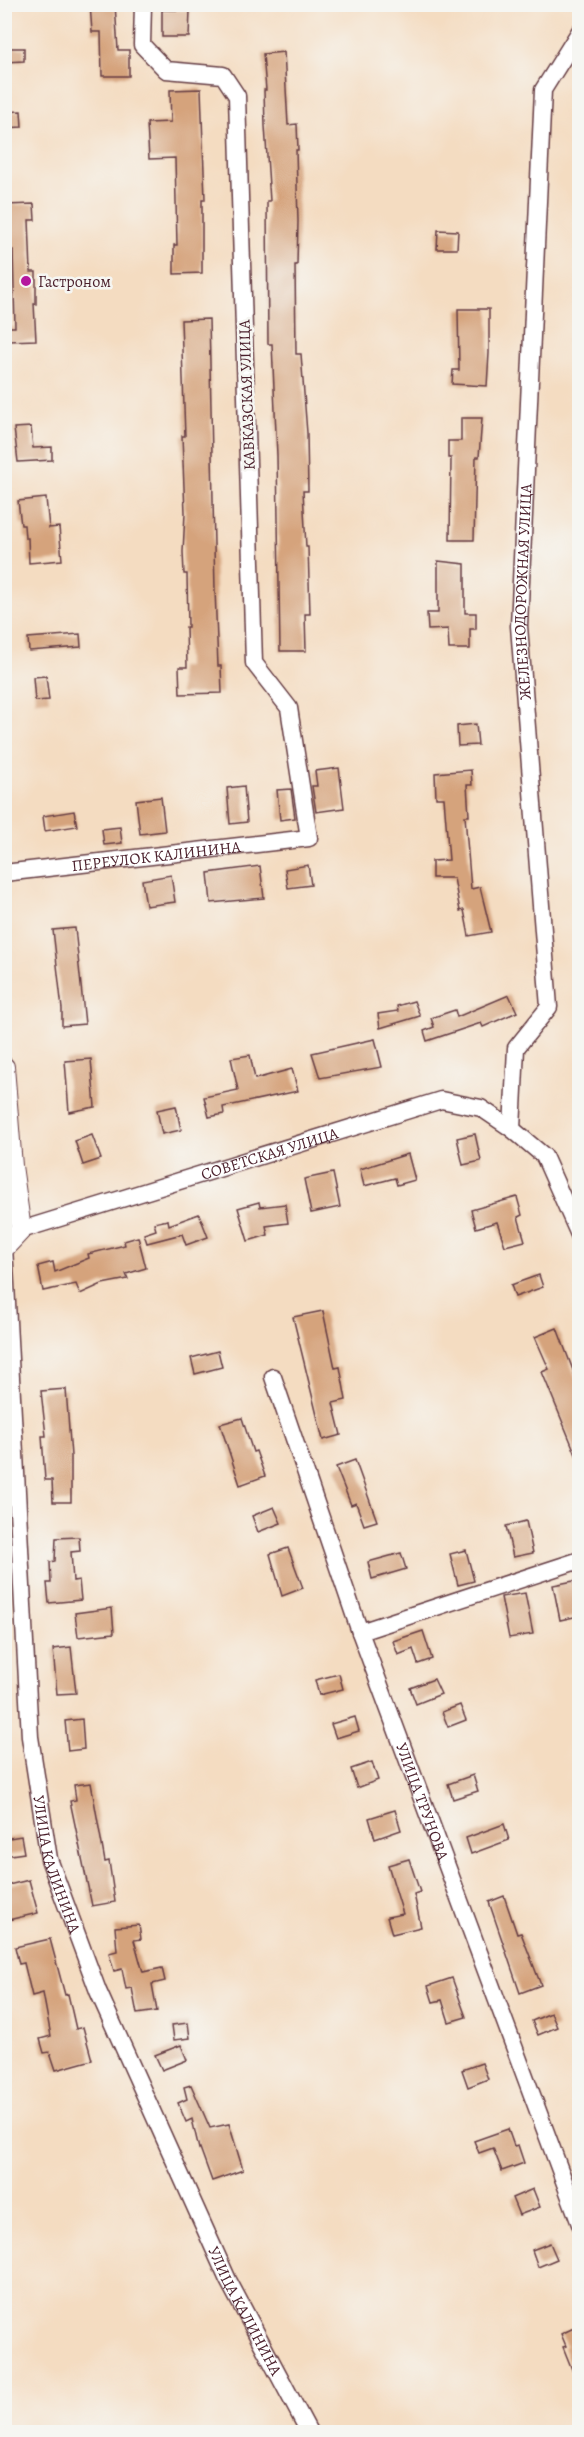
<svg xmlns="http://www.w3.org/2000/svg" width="584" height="2437" font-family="Alegreya,serif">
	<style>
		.building { fill: #d5a37c }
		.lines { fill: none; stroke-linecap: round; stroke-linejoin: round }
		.minor-casing { stroke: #643b42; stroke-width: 19 }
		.tertiary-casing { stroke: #643b42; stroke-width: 22 }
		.minor { stroke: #fff; stroke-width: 16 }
		.tertiary { stroke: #fff; stroke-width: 20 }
		.poi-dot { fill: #b5179e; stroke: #f6f6f2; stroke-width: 2 }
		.labels { text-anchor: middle; stroke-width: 5; stroke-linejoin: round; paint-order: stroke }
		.poi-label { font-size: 16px; fill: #4a1f2b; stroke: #f6f6f2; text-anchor: start }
		.street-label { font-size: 16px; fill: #4a1f2b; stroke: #f6f6f2 }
	</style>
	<rect width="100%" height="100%" fill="#f6f6f2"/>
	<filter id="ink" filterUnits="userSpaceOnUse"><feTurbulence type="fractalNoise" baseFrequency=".0167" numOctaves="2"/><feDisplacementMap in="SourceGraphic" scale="12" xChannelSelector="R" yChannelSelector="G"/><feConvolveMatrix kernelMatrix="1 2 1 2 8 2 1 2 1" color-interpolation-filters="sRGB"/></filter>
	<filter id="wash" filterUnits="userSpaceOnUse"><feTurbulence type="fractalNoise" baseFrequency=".008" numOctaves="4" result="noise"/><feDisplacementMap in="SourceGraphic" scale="24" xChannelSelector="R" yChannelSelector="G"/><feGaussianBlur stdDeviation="1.35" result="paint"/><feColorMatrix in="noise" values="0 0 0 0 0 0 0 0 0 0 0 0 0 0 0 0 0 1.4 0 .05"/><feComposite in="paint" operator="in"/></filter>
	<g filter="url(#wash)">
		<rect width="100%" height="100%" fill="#f4dcc1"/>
		<g id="blocks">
			<g class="building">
				<polygon points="90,4 115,4 118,50 129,50 129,76 102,76 101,32 92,32"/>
				<polygon points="162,10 190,10 189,37 162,37"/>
				<polygon points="4,48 24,48 24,61 4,62"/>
				<polygon points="284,52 288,125 297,124 298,150 296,150 298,221 297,265 295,265 296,354 301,354 307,433 308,491 303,491 306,547 308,547 310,614 305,614 306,651 280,651 277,455 272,344 268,344 267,201 270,201 265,126 264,90 266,90 263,54"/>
				<polygon points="201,89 205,200 202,200 202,273 174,274 174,245 177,245 175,158 149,159 147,123 171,122 170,90"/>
				<polygon points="21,111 22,127 4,128 4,112"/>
				<polygon points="34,204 35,220 29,220 31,272 36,272 36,304 34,304 36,340 8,341 7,327 15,327 13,250 4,250 4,205"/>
				<polygon points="438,230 458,231 457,249 437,249"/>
				<polygon points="458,309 489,309 489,353 487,386 452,384 453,370 459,370"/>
				<polygon points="209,319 215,590 218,666 221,666 222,693 180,694 179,667 187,667 186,627 188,627 187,574 184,574 183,552 185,513 182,436 185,436 181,320"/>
				<polygon points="461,418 482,418 479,457 476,457 474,540 450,540 451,458 448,458 448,441 461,441"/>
				<polygon points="31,427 33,448 52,447 52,460 18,462 14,428"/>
				<polygon points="46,498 49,528 59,527 62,560 29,563 28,538 25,538 24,525 21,525 18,501"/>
				<polygon points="438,561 465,564 465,613 476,613 476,629 470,629 470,649 449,649 448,629 428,630 427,613 438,613"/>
				<polygon points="80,634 81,647 29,651 28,638"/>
				<polygon points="46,676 49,700 35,701 33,677"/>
				<polygon points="476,724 478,745 458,746 457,726"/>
				<polygon points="339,768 344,808 316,812 312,786 317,786 315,771"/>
				<polygon points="471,770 472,785 467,785 469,816 465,816 471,889 480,887 491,932 469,936 464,910 460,911 454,878 432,878 432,861 449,860 444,798 436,798 435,773"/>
				<polygon points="244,786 247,822 230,824 227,788"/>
				<polygon points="291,789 295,818 280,820 277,790"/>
				<polygon points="161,797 165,831 140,834 136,800"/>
				<polygon points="74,811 77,826 45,831 43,816"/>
				<polygon points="120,827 122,843 104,845 102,829"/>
				<polygon points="308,865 311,885 288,888 285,869"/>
				<polygon points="260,866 264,898 211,903 208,873"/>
				<polygon points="171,875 175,902 146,906 142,880"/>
				<polygon points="75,928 85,1024 62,1026 62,1009 53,930"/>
				<polygon points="509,995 517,1012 483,1027 481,1023 427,1041 424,1031 434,1027 431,1018 455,1010 457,1017"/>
				<polygon points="414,1001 420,1016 380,1028 378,1014 398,1011 397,1006"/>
				<polygon points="375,1039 382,1067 320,1078 312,1053"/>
				<polygon points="250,1055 255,1079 292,1069 298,1091 223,1107 224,1114 209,1117 204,1097 238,1090 231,1058"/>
				<polygon points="91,1059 95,1107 69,1112 65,1061"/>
				<polygon points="176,1106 181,1130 162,1134 157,1110"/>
				<polygon points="475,1134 481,1161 463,1165 457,1138"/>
				<polygon points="92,1135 101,1159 83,1165 75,1141"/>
				<polygon points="408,1154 415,1180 397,1185 395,1178 364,1186 360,1169"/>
				<polygon points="333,1173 340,1207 311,1213 304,1179"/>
				<polygon points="517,1197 522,1215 518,1217 525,1241 505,1246 497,1222 476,1228 471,1210"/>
				<polygon points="259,1202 260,1207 285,1204 288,1223 266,1226 268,1235 248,1241 238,1208"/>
				<polygon points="199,1214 208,1237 186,1245 182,1234 147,1243 144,1234 156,1230 154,1223 168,1220 169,1225"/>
				<polygon points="138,1237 146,1268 126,1274 128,1279 102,1284 80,1294 76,1284 43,1291 38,1266 53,1262 55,1272 89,1258 88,1254 125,1245 124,1241"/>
				<polygon points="539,1275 543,1287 515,1297 511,1285"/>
				<polygon points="323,1311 335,1368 340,1367 346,1400 333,1403 341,1435 323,1440 293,1317"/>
				<polygon points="557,1328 579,1386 579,1462 542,1372 549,1369 535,1337"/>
				<polygon points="218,1351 222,1367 195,1374 191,1358"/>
				<polygon points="66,1389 71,1456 71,1502 53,1502 52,1480 45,1480 42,1436 46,1436 41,1391"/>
				<polygon points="242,1418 253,1452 256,1451 265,1476 240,1485 220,1424"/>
				<polygon points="355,1460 377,1521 364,1525 356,1503 351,1505 336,1467"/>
				<polygon points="274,1507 281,1523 258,1532 252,1516"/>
				<polygon points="526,1521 533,1553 513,1557 506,1526"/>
				<polygon points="79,1537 80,1551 71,1552 73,1581 79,1580 81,1600 49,1603 47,1583 51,1583 50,1562 55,1561 56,1538"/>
				<polygon points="288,1548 303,1588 282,1596 270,1554"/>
				<polygon points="466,1550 474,1581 458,1585 450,1554"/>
				<polygon points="401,1553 406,1569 372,1579 368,1562"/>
				<polygon points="574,1581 579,1616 560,1620 553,1585"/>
				<polygon points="525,1593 533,1634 509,1638 501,1597"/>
				<polygon points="112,1608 114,1633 78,1637 75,1613"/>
				<polygon points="423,1631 432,1659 418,1664 413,1649 398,1655 393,1641"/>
				<polygon points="71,1647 76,1693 57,1694 53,1649"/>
				<polygon points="339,1674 343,1689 319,1695 315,1680"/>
				<polygon points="434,1679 441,1694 416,1704 410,1688"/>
				<polygon points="460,1705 466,1720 448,1727 442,1712"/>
				<polygon points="355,1717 359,1731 336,1738 331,1724"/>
				<polygon points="82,1719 84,1749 68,1751 65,1721"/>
				<polygon points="372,1762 378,1780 357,1788 351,1769"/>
				<polygon points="473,1775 478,1791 453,1799 448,1784"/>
				<polygon points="91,1783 105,1862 109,1861 115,1902 92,1906 70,1801 76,1800 74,1785"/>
				<polygon points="395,1810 401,1830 375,1839 369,1818"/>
				<polygon points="504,1824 509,1840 471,1854 466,1838"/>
				<polygon points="21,1836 24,1853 4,1856 4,1839"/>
				<polygon points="409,1859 420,1892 414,1894 421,1927 392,1934 387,1917 403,1914 388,1865"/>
				<polygon points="29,1880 38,1913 4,1921 4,1886"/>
				<polygon points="504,1896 517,1934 521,1933 541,1985 520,1993 489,1902"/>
				<polygon points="139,1925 141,1939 134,1940 143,1972 162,1968 165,1981 152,1984 157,2011 137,2014 132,1988 126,1989 122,1969 114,1971 109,1953 117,1951 115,1927"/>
				<polygon points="50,1939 65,1995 68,1994 76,2029 83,2027 92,2060 56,2070 50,2052 44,2053 40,2039 51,2036 43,1993 32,1996 24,1963 19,1964 15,1947"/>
				<polygon points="452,1978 466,2017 449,2022 442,2000 433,2002 428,1986"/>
				<polygon points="551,2013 557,2027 538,2035 532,2021"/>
				<polygon points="188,2023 190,2038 174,2040 172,2025"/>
				<polygon points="181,2045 187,2060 162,2070 155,2055"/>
				<polygon points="482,2063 488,2079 468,2087 462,2070"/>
				<polygon points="191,2085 210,2128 229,2124 243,2170 212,2181 200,2148 199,2149 192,2119 186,2122 178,2103 187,2099 184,2087"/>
				<polygon points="508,2129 514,2146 518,2145 524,2163 502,2171 493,2148 479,2153 474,2141"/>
				<polygon points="533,2189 540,2207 519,2215 512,2198"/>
				<polygon points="550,2243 557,2259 538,2267 532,2250"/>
				<polygon points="576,2327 579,2334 579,2387 563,2347 566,2346 561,2334"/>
			</g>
		</g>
	</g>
	<g filter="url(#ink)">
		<use href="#blocks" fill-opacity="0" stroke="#643b42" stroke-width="1.5"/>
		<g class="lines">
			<g class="minor-casing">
				<g id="minor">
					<path id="s1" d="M4,873L309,838L289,708L254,663L237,96L223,75L166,70L142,45L143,4"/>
					<path id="s2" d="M512,1129L516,1048L549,1007L519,626L543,90L580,31"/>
					<path id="s3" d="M21,1230L441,1100L481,1108L512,1129L544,1156L580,1237"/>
					<path id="s4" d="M4,1246L30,1737L49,1859L98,1991L228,2280L309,2432"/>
					<path id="s5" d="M273,1377L360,1632L580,2224"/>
					<polyline points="360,1632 580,1560"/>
				</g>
			</g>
			<g class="tertiary-casing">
				<polyline id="tertiary" points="4,1067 12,1166 21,1230 6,1246"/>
			</g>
			<use href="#minor" class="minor"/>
			<use href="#tertiary" class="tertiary"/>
		</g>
	</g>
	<circle class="poi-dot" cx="26" cy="281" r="6"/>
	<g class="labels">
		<g class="poi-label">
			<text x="38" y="287">Гастроном</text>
		</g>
		<g class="street-label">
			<text transform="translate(246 395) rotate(-92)" y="6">КАВКАЗСКАЯ УЛИЦА</text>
			<text dy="6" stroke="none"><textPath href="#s2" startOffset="550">ЖЕЛЕЗНОДОРОЖНАЯ УЛИЦА</textPath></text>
			<text dy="6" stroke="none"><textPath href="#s1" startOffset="153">ПЕРЕУЛОК КАЛИНИНА</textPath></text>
			<text dy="6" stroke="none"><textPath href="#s3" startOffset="260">СОВЕТСКАЯ УЛИЦА</textPath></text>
			<text dy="6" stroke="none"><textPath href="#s5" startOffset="450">УЛИЦА ТРУНОВА</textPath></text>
			<text dy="6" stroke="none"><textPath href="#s4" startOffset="622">УЛИЦА КАЛИНИНА</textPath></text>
			<text dy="6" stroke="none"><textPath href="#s4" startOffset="1108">УЛИЦА КАЛИНИНА</textPath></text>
		</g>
	</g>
	<rect width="584" height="2437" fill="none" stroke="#f6f6f2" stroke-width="24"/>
</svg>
